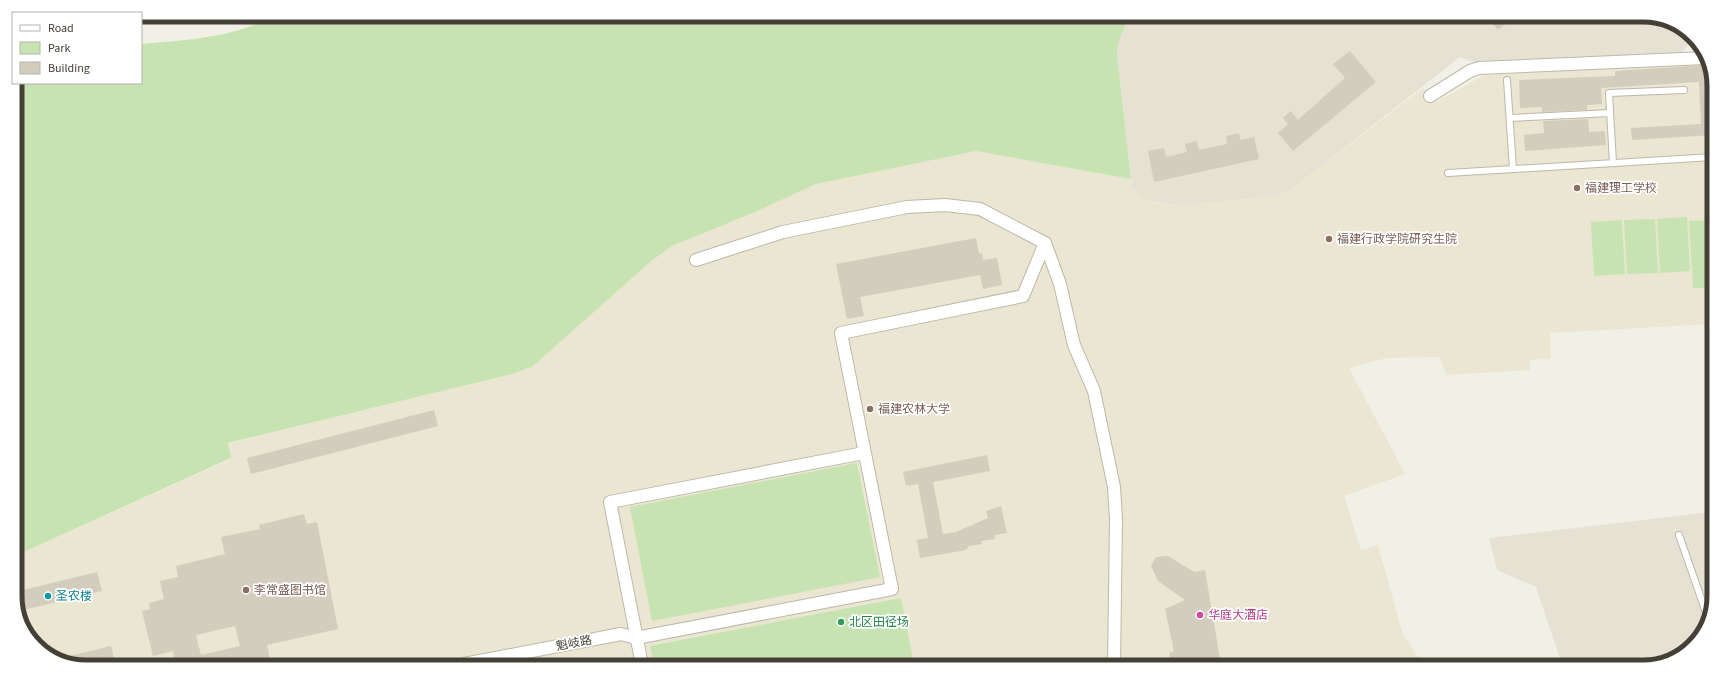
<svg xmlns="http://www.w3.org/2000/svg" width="1729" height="682" font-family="'Source Sans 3','Noto Sans SC',sans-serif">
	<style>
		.residential { fill: #e5e2d4 }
		.education { fill: #eae6d1 }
		.green { fill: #c6e3b1 }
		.building { fill: #d2cdbc; fill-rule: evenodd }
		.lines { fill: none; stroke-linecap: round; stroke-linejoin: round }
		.lane-casing { stroke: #bcb8a9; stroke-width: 8 }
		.street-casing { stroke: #bcb8a9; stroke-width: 14 }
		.lane { stroke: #fff; stroke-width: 6 }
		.street { stroke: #fff; stroke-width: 12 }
		.education-dot { fill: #8d6e63; stroke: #fff; stroke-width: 1.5 }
		.culture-dot { fill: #0f9aa8; stroke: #fff; stroke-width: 1.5 }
		.hotel-dot { fill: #d1479c; stroke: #fff; stroke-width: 1.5 }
		.leisure-dot { fill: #2e9e5b; stroke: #fff; stroke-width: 1.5 }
		.labels { text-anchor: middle; stroke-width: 3.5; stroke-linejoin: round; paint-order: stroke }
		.education-label { font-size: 12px; fill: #785e54; stroke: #fff; text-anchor: start }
		.culture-label { font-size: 12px; fill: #0d838f; stroke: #fff; text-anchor: start }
		.hotel-label { font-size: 12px; fill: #b23c85; stroke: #fff; text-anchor: start }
		.leisure-label { font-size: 12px; fill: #27864d; stroke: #fff; text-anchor: start }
		.street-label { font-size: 12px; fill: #444036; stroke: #fff }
		.rim { fill: none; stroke: #444036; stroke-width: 5 }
	</style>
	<rect width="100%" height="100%" fill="#f1f0e6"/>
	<g class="residential">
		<polygon points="1127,18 1666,19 1693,38 1691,42 1683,51 1673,55 1473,62 1460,57 1292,189 1274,196 1179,206 1148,200 1141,197 1132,187 1117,54 1117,41 1126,24"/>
		<polygon points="1711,512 1710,619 1686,653 1643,667 1563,667 1536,587 1497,570 1489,538"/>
	</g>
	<polygon class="education" points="1707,63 1714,81 1712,324 1550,333 1551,359 1530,360 1530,370 1446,375 1440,357 1387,358 1349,368 1405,474 1344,496 1361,550 1378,545 1403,635 1421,661 1429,666 63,663 30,639 15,601 15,556 231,459 227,444 512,374 650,262 672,246 755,212 816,184 976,151 1131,179 1132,187 1141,197 1155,202 1179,206 1274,196 1292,189 1423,88 1435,103 1484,75"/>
	<g class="green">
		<path d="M276,15L1127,18C1125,31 1116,40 1117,54L1131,179L976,151L816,184L755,212L672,246L650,262L533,366L512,374L228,443L231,458L15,556V83H141V44C188,40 234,38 276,15Z"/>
		<polygon points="1687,217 1690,271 1660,273 1657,219"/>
		<polygon points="1655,219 1658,273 1627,274 1624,220"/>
		<polygon points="1622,220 1625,274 1594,276 1591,222"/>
		<polygon points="1713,220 1712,288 1693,288 1689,221"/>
		<polygon points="857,463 880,577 652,621 630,507"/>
		<polygon points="901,598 914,665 654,665 650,646"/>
	</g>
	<g class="building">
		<polygon points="1488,18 1512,18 1498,30"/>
		<polygon points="1350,51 1376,82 1293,151 1278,133 1288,124 1283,118 1291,111 1298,120 1345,78 1333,64"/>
		<polygon points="1708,65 1714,81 1713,135 1632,140 1631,128 1701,124 1699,82 1601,88 1602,104 1587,105 1587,110 1542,112 1542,107 1520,108 1519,80 1615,76 1615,71"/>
		<polygon points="1588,119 1589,132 1605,131 1606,145 1525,151 1524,135 1544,133 1543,121"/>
		<polygon points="1239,133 1240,140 1254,137 1259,159 1154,182 1148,151 1164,148 1166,157 1187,152 1185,144 1197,141 1199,150 1227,144 1226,136"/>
		<polygon points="976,238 979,254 982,253 983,260 997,258 1002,285 983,289 980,275 860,297 864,316 847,319 836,264"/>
		<polygon points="434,410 438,426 251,474 247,458"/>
		<polygon points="987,455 990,471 933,482 943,534 956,532 988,518 986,511 1001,506 1007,533 994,535 995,539 981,541 982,544 969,546 966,550 920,558 917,540 928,538 918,484 906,486 903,472"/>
		<path d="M304,514L307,524L317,522L338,629L267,645L271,664L175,663L173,651L153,656L142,611L150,609L149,603L164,599L160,581L178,577L176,566L225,554L221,537L260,529L259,525ZM235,626L240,646L201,655L196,635Z"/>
		<polygon points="1168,556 1194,572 1205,570 1221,665 1172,666 1169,653 1174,651 1165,609 1185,600 1158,581 1151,566 1156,557"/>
		<polygon points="97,572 102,591 19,611 15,601 15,592"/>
		<polygon points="111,646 115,663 63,663 57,659"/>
	</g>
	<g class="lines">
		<g class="lane-casing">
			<g id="lane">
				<polyline points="1507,80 1513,169"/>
				<polyline points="1510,118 1610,113"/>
				<polyline points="1613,163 1609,93 1684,90"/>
				<polyline points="1448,173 1713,157"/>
				<polyline points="1679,535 1709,621"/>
			</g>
		</g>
		<g class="street-casing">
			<g id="street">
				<polyline points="1430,96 1470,71 1479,68 1705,58"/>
				<polyline points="696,260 783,232 907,207 945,205 980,209 1045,243"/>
				<polyline points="636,638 892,589 841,333 1023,296 1045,243 1060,284 1074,345 1094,391 1114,487 1116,519 1114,666"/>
				<polyline points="464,664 621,634 636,638"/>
				<polyline points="642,665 610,502 864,453"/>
			</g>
		</g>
		<use href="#lane" class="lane"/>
		<use href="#street" class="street"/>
	</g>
	<g class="education-dot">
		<circle cx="1577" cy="188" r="4"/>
		<circle cx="1329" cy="239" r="4"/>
		<circle cx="870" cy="409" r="4"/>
		<circle cx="246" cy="590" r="4"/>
	</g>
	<circle class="culture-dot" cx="48" cy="596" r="4"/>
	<circle class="hotel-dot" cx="1200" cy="615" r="4"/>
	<circle class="leisure-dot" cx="841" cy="622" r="4"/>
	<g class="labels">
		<g class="education-label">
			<text x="1585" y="192">福建理工学校</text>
			<text x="1337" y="243">福建行政学院研究生院</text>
			<text x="878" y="413">福建农林大学</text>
			<text x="254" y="594">李常盛图书馆</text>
		</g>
		<g class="culture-label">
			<text x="56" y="600">圣农楼</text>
		</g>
		<g class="hotel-label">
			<text x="1208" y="619">华庭大酒店</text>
		</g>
		<g class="leisure-label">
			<text x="849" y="626">北区田径场</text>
		</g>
		<g class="street-label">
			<text transform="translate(574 643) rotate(-11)" y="4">魁岐路</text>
		</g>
	</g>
	<path d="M0 0H1729V682H0ZM86 22H1643A64 64 0 0 1 1707 86V596A64 64 0 0 1 1643 660H86A64 64 0 0 1 22 596V86A64 64 0 0 1 86 22Z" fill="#fff" fill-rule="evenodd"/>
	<path class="rim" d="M86 22H1643A64 64 0 0 1 1707 86V596A64 64 0 0 1 1643 660H86A64 64 0 0 1 22 596V86A64 64 0 0 1 86 22Z"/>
	<rect x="12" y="12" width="130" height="72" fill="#ffffff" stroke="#b4b3af"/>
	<rect x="20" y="25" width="20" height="6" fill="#ffffff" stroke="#b4b3af"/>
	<text x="48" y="32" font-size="12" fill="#444036">Road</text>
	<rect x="20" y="42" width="20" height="12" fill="#c6e3b1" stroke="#b4b3af"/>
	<text x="48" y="52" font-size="12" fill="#444036">Park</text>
	<rect x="20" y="62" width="20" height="12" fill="#d2cdbc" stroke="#b4b3af"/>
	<text x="48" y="72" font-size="12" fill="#444036">Building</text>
</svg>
